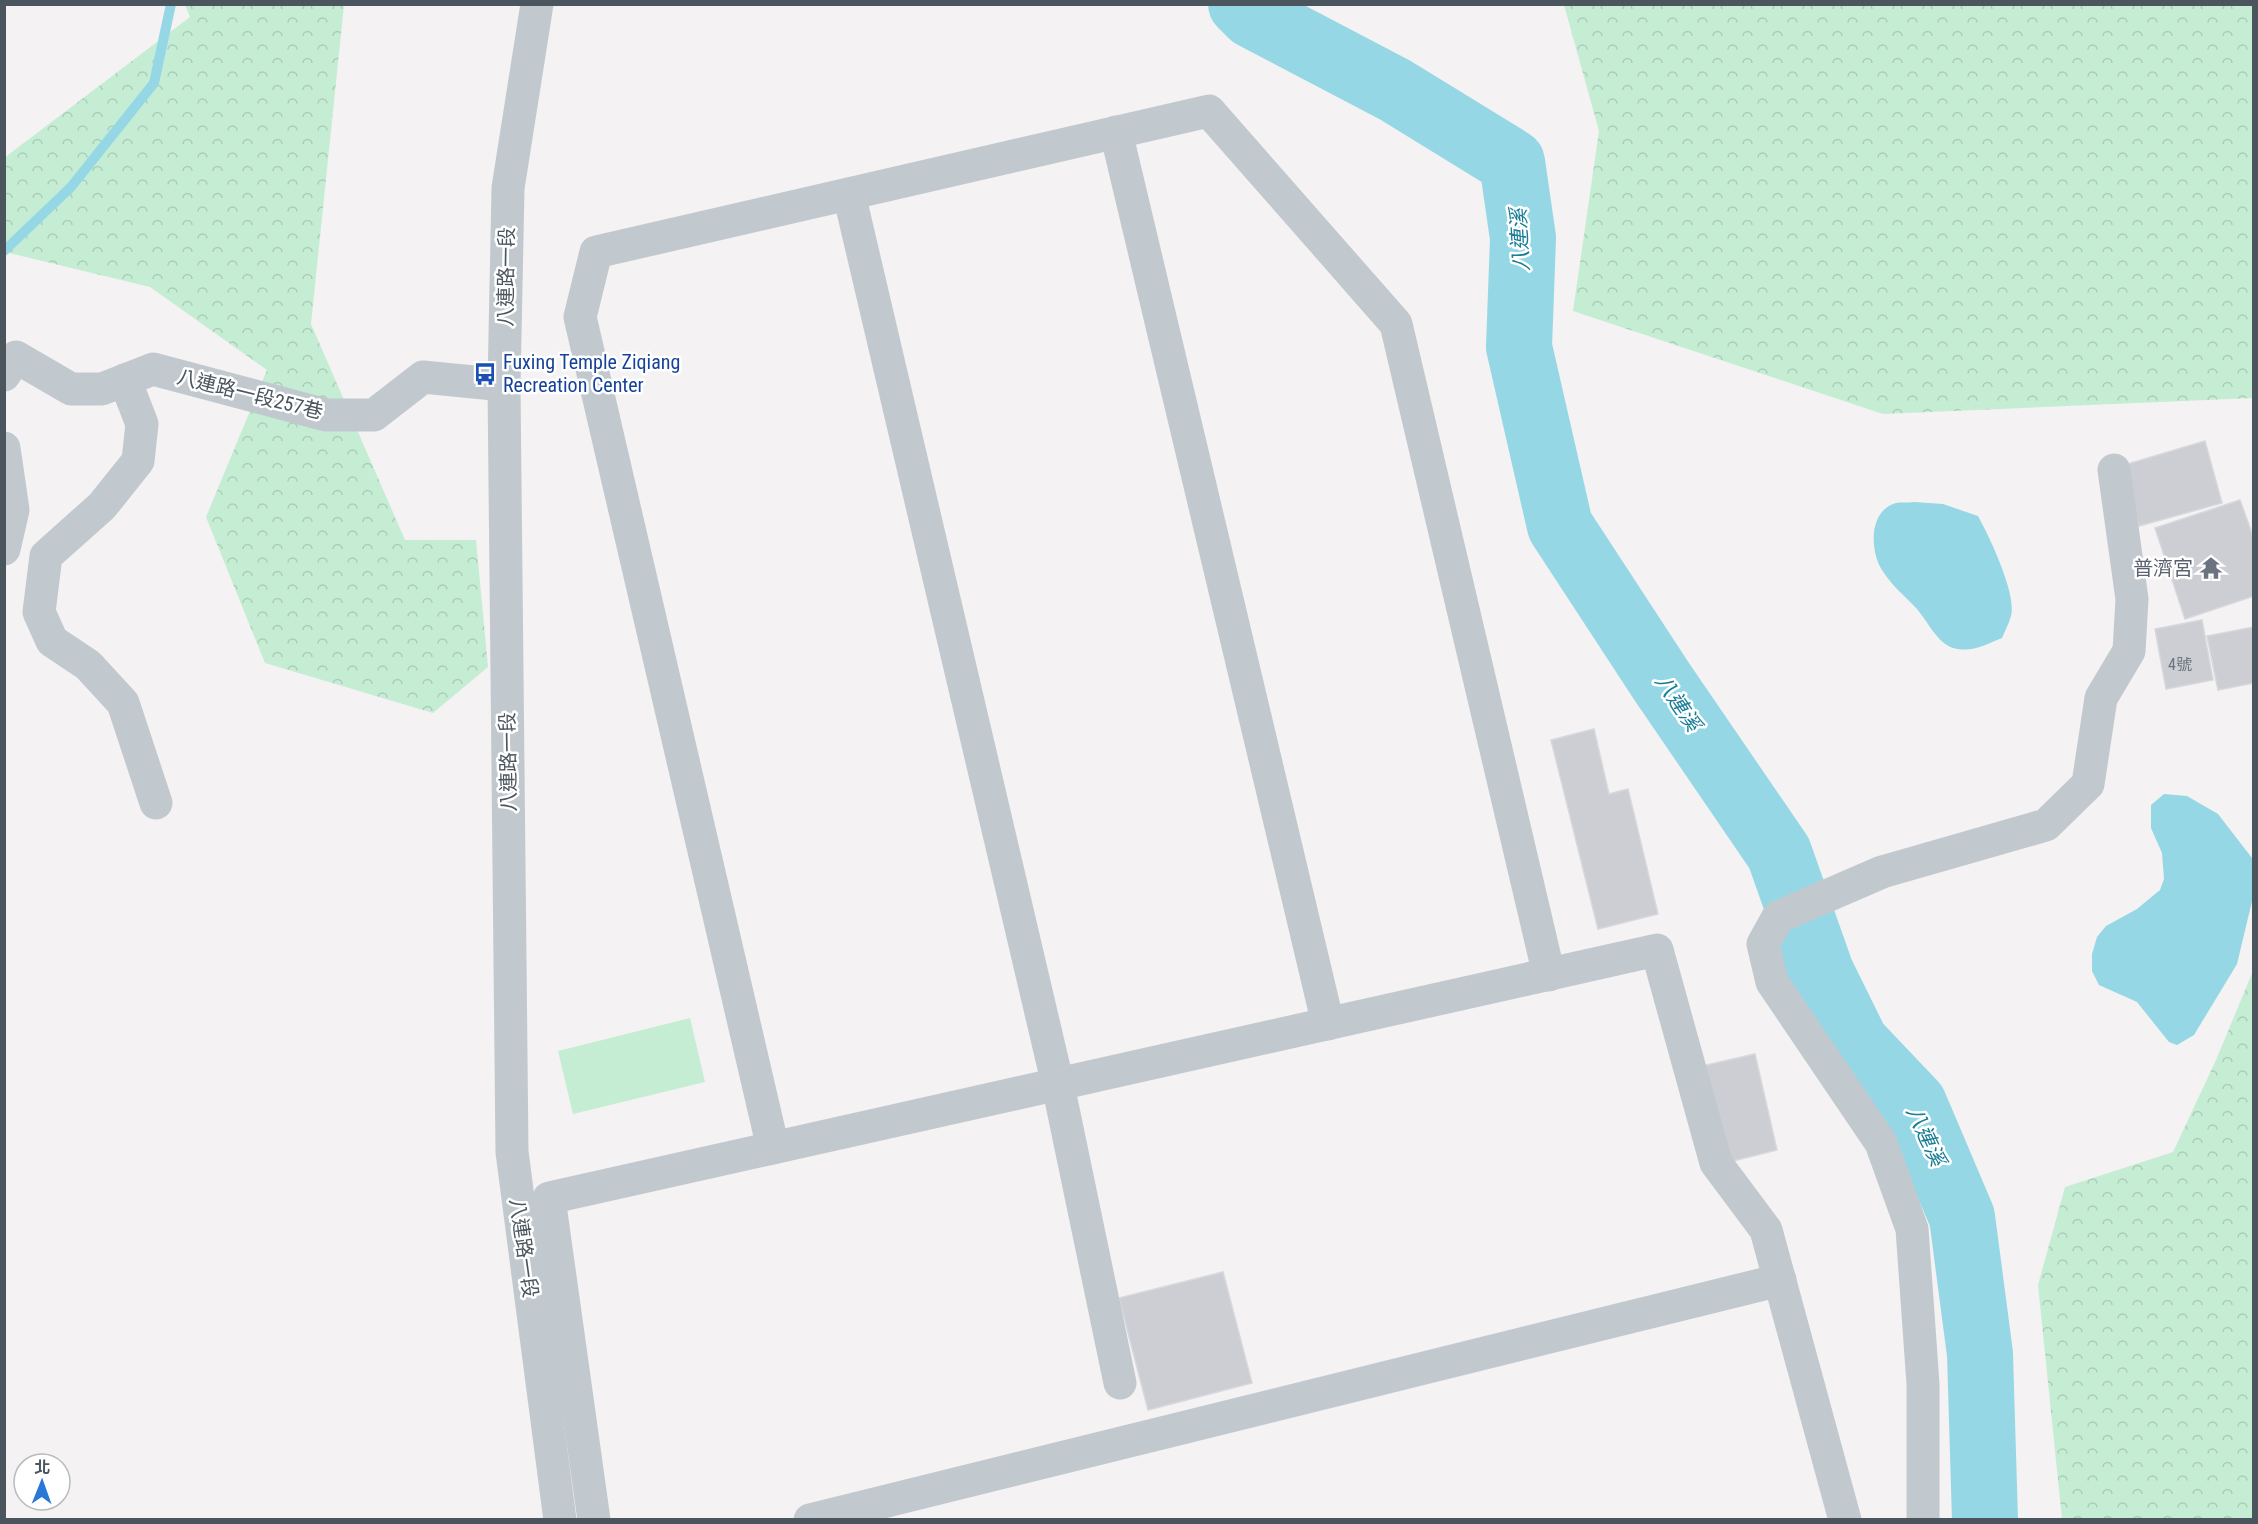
<svg xmlns="http://www.w3.org/2000/svg" width="2258" height="1524" font-family="'Roboto Condensed','Noto Sans TC',sans-serif">
	<style>
		.forest { fill: url(#forest-crowns) }
		.pitch { fill: #c5edd4 }
		.water { fill: #96d7e6 }
		.lines { fill: none; stroke-linecap: round; stroke-linejoin: round }
		.stream { stroke: #96d7e6; stroke-width: 10 }
		.river { stroke: #96d7e6; stroke-width: 66 }
		.building { fill: #ccced4; stroke: #d7d8dd; stroke-width: 1.5 }
		.minor { stroke: #c1c9cf; stroke-width: 33 }
		.labels { text-anchor: middle; stroke-width: 5; stroke-linejoin: round; paint-order: stroke }
		.number-label { font-size: 16px; fill: #6b737c }
		.street-label { font-size: 20px; fill: #4b555e; stroke: #fff }
		.transit-label { font-size: 20px; fill: #164399; stroke: #fff; text-anchor: start }
		.worship-label { font-size: 20px; fill: #5b616d; stroke: #fff; text-anchor: end }
		.water-label { font-size: 21px; font-style: italic; fill: #177d95; stroke: #fff }
	</style>
	<defs>
		<pattern id="forest-crowns" width="20" height="18" patternUnits="userSpaceOnUse" patternTransform="scale(1.5)"><rect width="20" height="18" fill="#c5edd4"/><path d="M2 6a3 3 0 1 1 6 0M12 15a3 3 0 1 1 6 0" fill="none" stroke="#abcdb8"/></pattern>
	</defs>
	<rect width="100%" height="100%" fill="#f4f2f2"/>
	<g class="forest">
		<polygon points="185,5 344,5 311,324 405,540 476,540 488,667 433,713 265,663 206,517 267,370 150,287 5,252 4,158 190,17"/>
		<polygon points="1564,5 2253,5 2253,398 1883,414 1573,311 1599,131"/>
		<polygon points="2253,971 2253,1519 2062,1519 2038,1285 2065,1187 2173,1152 2216,1060"/>
	</g>
	<polygon class="pitch" points="690,1018 705,1082 573,1114 558,1051"/>
	<g class="water">
		<path d="M1914,502L1943,504L1978,516C1989,536 2017,594 2011,616C2009,623 2005,631 2002,638C1985,645 1972,653 1953,648C1937,643 1927,620 1916,608C1904,595 1892,586 1882,570C1870,551 1868,511 1896,503C1901,502 1908,503 1914,502Z"/>
		<polygon points="2164,794 2187,796 2218,814 2252,858 2253,872 2253,897 2237,964 2194,1035 2177,1045 2169,1042 2137,1002 2099,985 2092,971 2092,954 2097,937 2106,926 2137,909 2160,890 2164,879 2162,853 2151,828 2151,805"/>
	</g>
	<g class="lines">
		<polyline class="stream" points="4,251 71,187 154,83 171,4"/>
		<polyline class="river" points="1241,4 1252,15 1395,90 1512,162 1523,238 1519,347 1560,526 1662,682 1779,853 1821,972 1856,1043 1914,1104 1962,1217 1980,1354 1985,1520"/>
	</g>
	<g class="building">
		<polygon points="2205,441 2222,503 2139,526 2121,466"/>
		<polygon points="2240,500 2254,539 2254,596 2185,619 2155,528"/>
		<polygon points="2202,620 2213,680 2166,689 2155,629"/>
		<polygon points="2254,627 2254,683 2218,690 2207,636"/>
		<polygon points="1594,729 1609,794 1628,789 1658,914 1598,929 1551,740"/>
		<polygon points="1755,1054 1777,1150 1725,1163 1702,1066"/>
		<polygon points="1223,1272 1252,1383 1148,1410 1119,1298"/>
	</g>
	<g class="lines">
		<g class="minor">
			<polyline points="537,4 508,188 504,385 512,1152 560,1520"/>
			<polyline points="1116,132 1328,1024"/>
			<polyline points="849,194 1058,1085 1120,1383"/>
			<polyline points="4,375 16,357 71,389 102,389 153,369 326,415 374,415 423,377 504,385"/>
			<polyline points="125,380 142,424 138,461 102,506 46,556 39,612 52,641 88,665 123,703 156,803"/>
			<polyline points="4,448 13,510 4,549"/>
			<polyline points="773,1148 580,317 596,252 1209,111 1396,324 1549,975"/>
			<polyline points="594,1520 549,1198 1657,950 1716,1163 1766,1230 1845,1520"/>
			<polyline points="810,1520 1780,1280"/>
			<polyline points="1923,1520 1923,1384 1912,1229 1881,1143 1772,982 1763,944 1778,917 1882,872 2046,825 2088,784 2101,698 2129,651 2132,599 2114,470"/>
		</g>
	</g>
	<defs>
		<g id="bus-bare" transform="scale(1.8)"><path d="M-5-6H5V4H4V6H2V4H-2V6H-4V4H-5ZM-3.5-4V0h7V-4ZM-3.5 1.2v1.5H-2V1.2ZM2 1.2v1.5H3.5V1.2Z" fill="#1a4fb4" stroke="#fff" stroke-width="2.5" paint-order="stroke"/></g>
		<g id="temple-bare" transform="scale(1.8)"><path d="M0-6L5-2H3V0L6.5 2.5H4V6H1.5V3h-3V6H-4V2.5H-6.5L-3 0V-2H-5Z" fill="#6b7280" stroke="#fff" stroke-width="2.5" paint-order="stroke"/></g>
	</defs>
	<g fill-rule="evenodd">
		<use href="#bus-bare" x="485" y="374"/>
		<use href="#temple-bare" x="2211" y="568"/>
	</g>
	<g class="labels">
		<g class="number-label">
			<text x="2180" y="670">4號</text>
		</g>
		<g class="street-label">
			<text transform="translate(506 277) rotate(-89)" y="7">八連路一段</text>
			<text transform="translate(250 394) rotate(14)" y="7">八連路一段257巷</text>
			<text transform="translate(508 762) rotate(-91)" y="7">八連路一段</text>
			<text transform="translate(524 1248) rotate(82)" y="7">八連路一段</text>
		</g>
		<g class="transit-label">
			<text x="503" y="369">Fuxing Temple Ziqiang<tspan x="503" dy="23">Recreation Center</tspan></text>
		</g>
		<g class="worship-label">
			<text x="2193" y="575">普濟宮</text>
		</g>
		<g class="water-label">
			<text transform="translate(1520 240) rotate(-93)" y="7">八連溪</text>
			<text transform="translate(1678 703) rotate(56)" y="7">八連溪</text>
			<text transform="translate(1926 1136) rotate(65)" y="7">八連溪</text>
		</g>
	</g>
	<rect width="2258" height="1524" fill="none" stroke="#4b555e" stroke-width="12"/>
	<g transform="translate(42 1482) rotate(1)"><circle r="28" fill="#ffffff" stroke="#b7bbbf" stroke-width="1.5"/>
	<path d="M0-4.5L10 22L0 15L-10 22Z" fill="#2978d7"/>
	<text y="-9" font-size="16" font-weight="bold" text-anchor="middle" fill="#4b555e">北</text>
	</g>
</svg>
